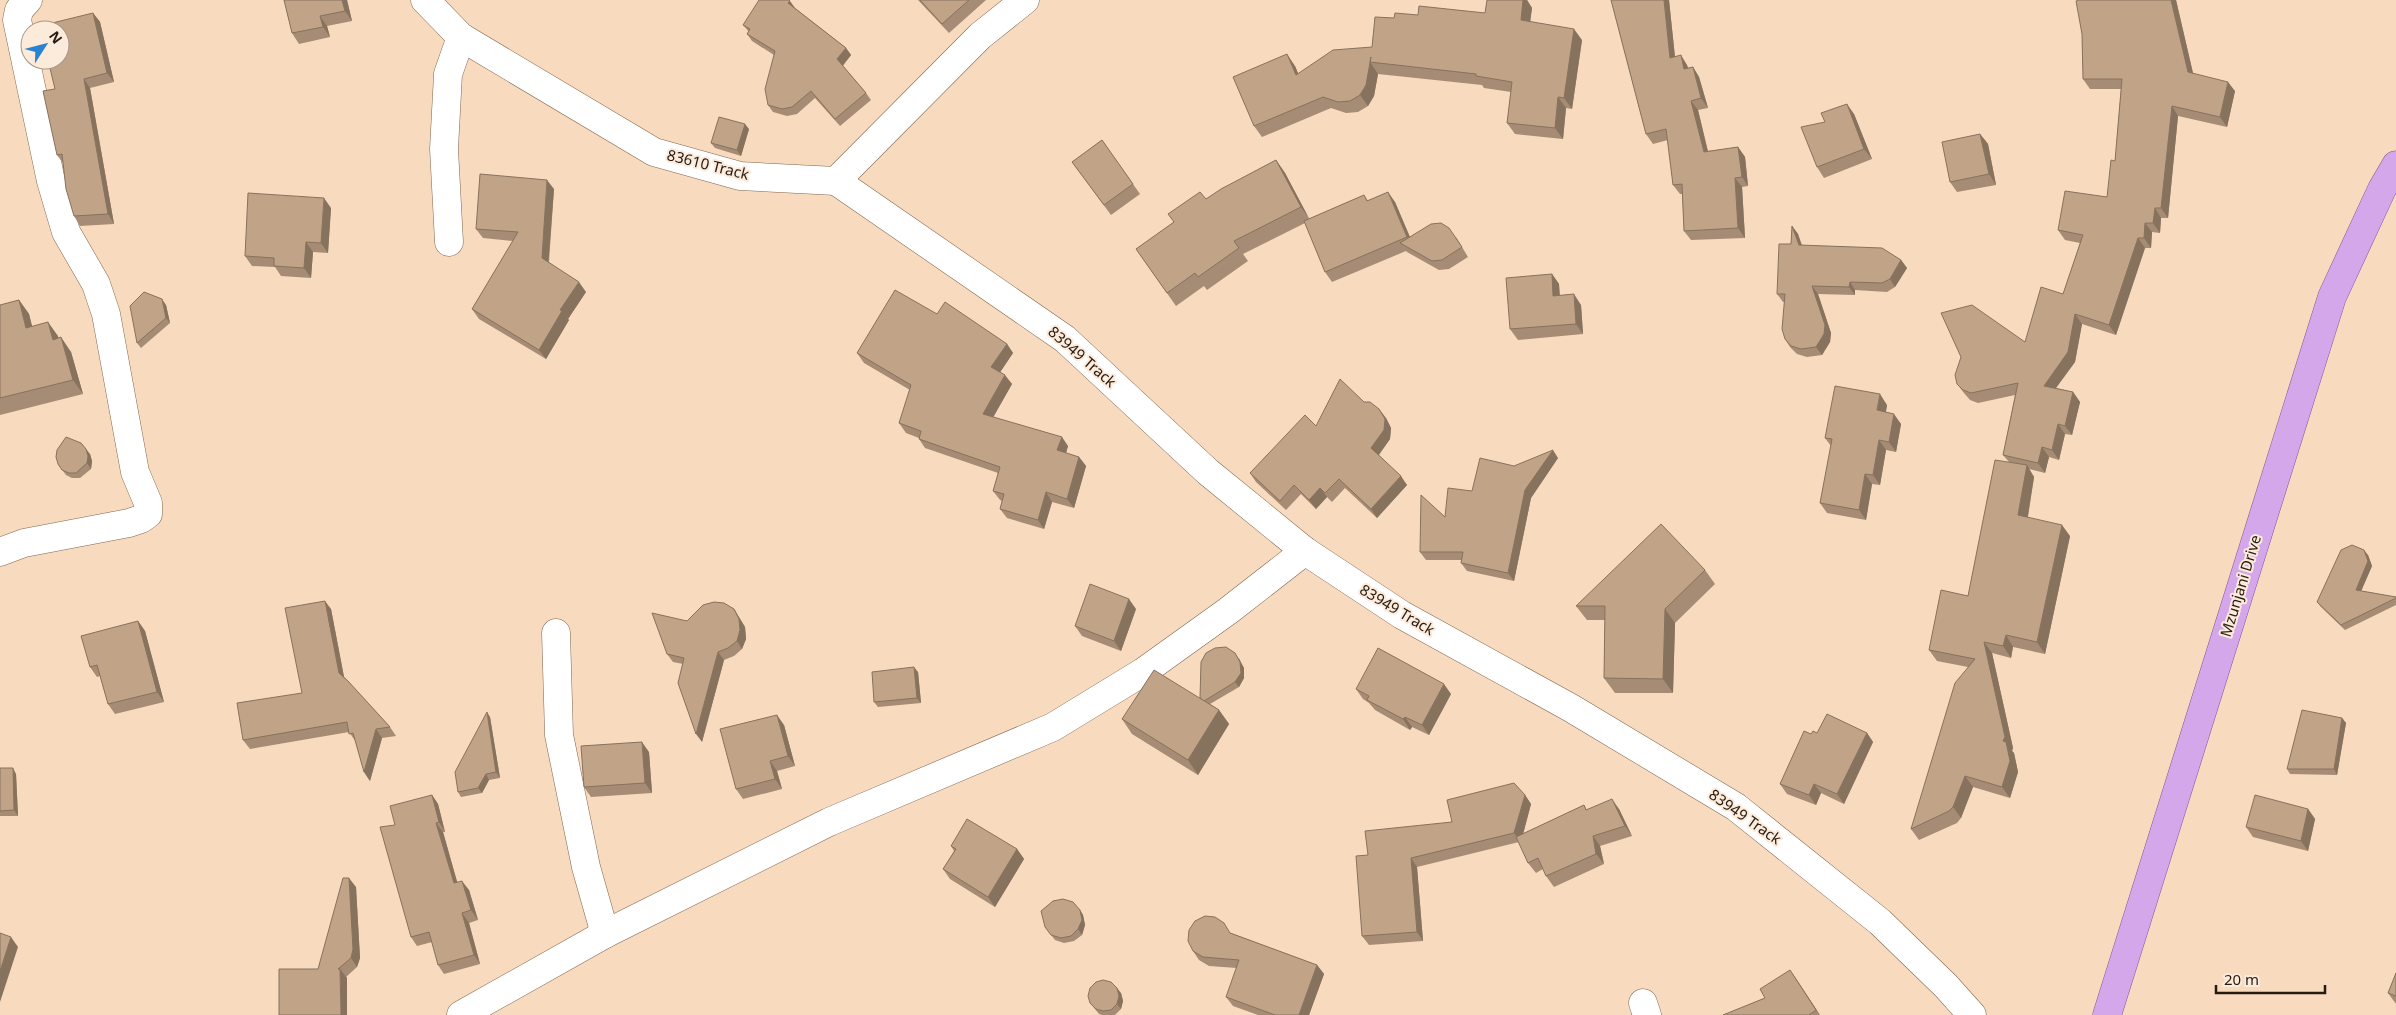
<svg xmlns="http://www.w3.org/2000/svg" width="2396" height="1015" font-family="'Noto Sans',sans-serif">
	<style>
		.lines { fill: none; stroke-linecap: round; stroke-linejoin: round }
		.minor-casing { stroke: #80664e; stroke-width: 29 }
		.major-casing { stroke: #855096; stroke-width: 29 }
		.minor { stroke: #fff; stroke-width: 28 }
		.major { stroke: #d4a7eb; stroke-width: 28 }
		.wall { fill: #a68c74 }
		.shaded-wall { fill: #87725e }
		.building { fill: #c1a387; stroke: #87725e }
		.labels { text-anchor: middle; stroke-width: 4; stroke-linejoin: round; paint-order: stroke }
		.street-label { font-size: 15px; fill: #261b11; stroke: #fceada }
	</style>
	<rect width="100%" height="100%" fill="#f8dabf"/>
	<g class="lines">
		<g class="minor-casing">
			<g id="minor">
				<polyline points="425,0 461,37 654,152 740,176 836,181 980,36 1025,0"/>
				<polyline points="836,181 1065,339 1208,472 1305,551 1402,615 1571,708 1736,807 1880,922 1946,986 1972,1015"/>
				<polyline points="449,242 444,149 448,74 461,37"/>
				<polyline points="0,552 24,543 129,523 141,519 148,514 148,503 135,472 106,314 96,284 66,232 51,181 17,20 19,10 28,0"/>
				<polyline points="556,633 559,735 586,867 605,934"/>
				<polyline points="1643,1003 1647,1015"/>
				<polyline points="461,1015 605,934 829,822 1053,727 1143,672 1228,611 1305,551"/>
			</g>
		</g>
		<g class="major-casing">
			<polyline id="major" points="2107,1015 2332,297 2382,189 2396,165"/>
		</g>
		<use href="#minor" class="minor"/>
		<use href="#major" class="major"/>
	</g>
	<g class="wall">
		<polygon points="284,0 347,0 352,21 327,26 330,37 299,44 292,33"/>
		<polygon points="918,0 986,0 949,33"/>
		<polygon points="1487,0 1527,0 1532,8 1530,21 1582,40 1572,109 1566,108 1563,139 1515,134 1507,123 1511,92 1484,88 1482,85 1378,74 1374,96 1368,106 1358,112 1346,113 1331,108 1262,137 1254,126 1295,66 1298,74 1372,47 1394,18 1418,15 1485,13"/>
		<polygon points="1611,0 1669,0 1675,57 1687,65 1688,68 1693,67 1699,77 1708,108 1698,110 1708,151 1738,147 1745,157 1748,186 1742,187 1745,238 1691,240 1684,231 1682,194 1680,194 1673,185 1668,140 1653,144 1646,134"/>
		<polygon points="2078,0 2176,0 2193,73 2235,91 2227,127 2178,116 2168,218 2161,218 2160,233 2152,232 2151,248 2145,248 2116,335 2082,324 2075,362 2056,388 2073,392 2080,402 2072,435 2065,434 2059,460 2049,457 2045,473 2029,469 2034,477 2028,517 2070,536 2045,654 2013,647 2011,658 1992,653 2013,748 2012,751 2014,753 2018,772 2010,798 1973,787 1961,818 1957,823 1919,840 1911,829 1968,667 1937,661 1929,650 1968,596 2009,462 2003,455 2015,395 1978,403 1970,400 1964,393 1957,384 2025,342 2063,294 2080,243 2065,240 2058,230 2107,197 2115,161 2121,89 2090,89 2083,79 2082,34"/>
		<polygon points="795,8 846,48 851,55 843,66 866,93 871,100 840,126 815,98 797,114 787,116 773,112 768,105 774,55 752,41 747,34 749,32 743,25"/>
		<polygon points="93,13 100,22 114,82 90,88 114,224 80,226 74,216 63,163 57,155 55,89"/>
		<polygon points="1854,114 1872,159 1824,178 1817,167 1825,122"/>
		<polygon points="749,129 741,156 715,148 711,143"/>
		<polygon points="1980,134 1988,144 1996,185 1957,192 1950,182"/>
		<polygon points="1102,140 1140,194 1111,215 1072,162"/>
		<polygon points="1276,160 1285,173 1309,219 1364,195 1368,201 1395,202 1410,237 1456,237 1468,257 1449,269 1439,270 1407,252 1406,251 1332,282 1325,272 1305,223 1243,254 1248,261 1207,290 1204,286 1176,306 1136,249 1206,199"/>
		<polygon points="554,189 549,262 586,292 568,319 569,320 546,359 479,319 472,309 513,241 483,238 476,229"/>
		<polygon points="331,208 328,253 313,252 311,278 281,276 275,267 252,266 245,256"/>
		<polygon points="1792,226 1798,234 1802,245 1901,260 1907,268 1895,287 1887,292 1855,290 1855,295 1818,294 1831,333 1830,342 1822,355 1807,357 1797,354 1790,347 1785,339 1784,302 1783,302 1777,294 1791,244"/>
		<polygon points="1552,274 1559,284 1560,296 1581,305 1583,334 1518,340 1510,329"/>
		<polygon points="19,300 29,314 32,326 58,336 58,338 71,352 83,394 0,415 0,305"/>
		<polygon points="166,305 170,323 141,348 137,343"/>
		<polygon points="937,314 1007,344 1013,353 1000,372 1012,384 993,417 1068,446 1066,453 1079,457 1086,466 1074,508 1052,502 1044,529 1007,518 1000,509 1002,501 1000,500 993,491 998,473 925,448 919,439 919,438 906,433 899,423 910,390 864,363 857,353"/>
		<polygon points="1887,405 1886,412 1901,424 1896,452 1886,450 1880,485 1872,484 1866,520 1827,513 1820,503 1831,446 1825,438"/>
		<polygon points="1386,418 1391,428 1390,439 1379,455 1407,485 1377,518 1345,488 1332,502 1327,497 1316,509 1301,494 1286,510 1256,482 1250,473 1316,426"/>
		<polygon points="90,454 92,461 91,469 80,478 72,478 66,475 58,464"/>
		<polygon points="1558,458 1531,498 1514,581 1467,571 1461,563 1461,560 1426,560 1420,552 1472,491 1514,466"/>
		<polygon points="2368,555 2372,566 2361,591 2396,597 2396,605 2345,630 2321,607 2317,602"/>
		<polygon points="1705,570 1715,584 1675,623 1673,693 1615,693 1604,678 1605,620 1587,620 1576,606"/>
		<polygon points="331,609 344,677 390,727 396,736 382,738 370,781 364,772 356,742 349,732 250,749 243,740 302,693"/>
		<polygon points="734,609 745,627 746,639 742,649 734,656 724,660 702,742 683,664 673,662 667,654 687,621"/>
		<polygon points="1136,609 1121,651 1082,636 1075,626"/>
		<polygon points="138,621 145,631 164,702 115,714 108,704 100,676 97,677 90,667"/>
		<polygon points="1239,658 1244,668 1244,678 1239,687 1210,704 1219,710 1229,724 1198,775 1132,734 1122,719 1200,698"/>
		<polygon points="918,672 921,703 878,707 874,702"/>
		<polygon points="1356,689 1451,694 1429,735 1412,727 1410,730 1375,710 1369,703 1363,699"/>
		<polygon points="490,717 500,778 489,780 482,793 461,797 458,792"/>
		<polygon points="2342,718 2346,723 2337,775 2290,774 2287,769"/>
		<polygon points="784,725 795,766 777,771 782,789 743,799 736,789"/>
		<polygon points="1817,733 1867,733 1873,742 1844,804 1821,793 1816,805 1787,794 1780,784 1811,734"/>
		<polygon points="649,752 652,793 591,797 584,787"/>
		<polygon points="0,768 16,774 18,816 0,816"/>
		<polygon points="432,795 438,804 445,832 443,832 457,882 469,890 478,920 469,923 480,964 444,974 438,965 432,942 417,946 411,937 395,825"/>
		<polygon points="1525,795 1531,804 1523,834 1584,805 1587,810 1619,809 1632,836 1600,846 1604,864 1554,887 1546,876 1543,869 1536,873 1528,863 1519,842 1417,867 1423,941 1369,945 1362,936 1368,855"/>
		<polygon points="2308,809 2315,819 2308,851 2253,837 2246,827"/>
		<polygon points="951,846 1017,849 1024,859 995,907 950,879 943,869 954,851"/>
		<polygon points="356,887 360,958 357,967 346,977 347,978 318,969"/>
		<polygon points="1080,910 1083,915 1085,925 1082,935 1074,941 1064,943 1055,940 1045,927"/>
		<polygon points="1231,933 1317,965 1324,974 1309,1015 1258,1015 1233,1006 1226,997 1237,968 1209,966 1199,960 1193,951"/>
		<polygon points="1790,970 1820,1015 1723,1015 1765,998"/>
		<polygon points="2396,973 2396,1004 2388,993"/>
		<polygon points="1121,993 1123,1001 1121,1009 1115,1015 1102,1015 1099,1014 1090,1003"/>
	</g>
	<g class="shaded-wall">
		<polygon points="342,0 347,0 352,21 345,11"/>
		<polygon points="1523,0 1527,0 1532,8 1529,31 1521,20"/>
		<polygon points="1664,0 1669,0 1676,67 1670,58"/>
		<polygon points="2171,0 2176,0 2195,82 2188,72"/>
		<polygon points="790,1 795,8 793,10 788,3"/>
		<polygon points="93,13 100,22 114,82 107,73"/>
		<polygon points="320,16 327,26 330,37 323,27"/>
		<polygon points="1574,29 1582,40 1572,109 1564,98"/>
		<polygon points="846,48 851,55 842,66 837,59"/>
		<polygon points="1287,54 1295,66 1304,87 1296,75"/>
		<polygon points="1681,55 1687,65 1691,79 1684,69"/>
		<polygon points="1370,62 1378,74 1374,96 1368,106 1360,95"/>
		<polygon points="1693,67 1699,77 1708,108 1701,98"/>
		<polygon points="84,79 90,88 114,224 108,214"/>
		<polygon points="2228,82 2235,91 2227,127 2220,117"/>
		<polygon points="1558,97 1566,108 1563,139 1555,128"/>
		<polygon points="1691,101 1698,110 1710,161 1704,152"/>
		<polygon points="1847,104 1854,114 1872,159 1864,149"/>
		<polygon points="2172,106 2178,116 2168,218 2161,208"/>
		<polygon points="745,124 749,129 741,156 737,150"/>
		<polygon points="1980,134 1988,144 1996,185 1989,174"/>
		<polygon points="1738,147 1745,157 1748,186 1742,177"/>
		<polygon points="1276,160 1285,173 1310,220 1301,207"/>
		<polygon points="1735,178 1742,187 1745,238 1738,228"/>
		<polygon points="547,180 554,189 548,267 542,258"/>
		<polygon points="1388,192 1395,202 1414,247 1407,237"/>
		<polygon points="324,198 331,208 328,253 321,243"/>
		<polygon points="2155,208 2161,218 2160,233 2153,223"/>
		<polygon points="2145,223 2152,232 2151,248 2144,238"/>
		<polygon points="1792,226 1798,234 1804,253 1799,245"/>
		<polygon points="2138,238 2145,248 2116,335 2109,325"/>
		<polygon points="306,242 313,252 311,278 304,268"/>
		<polygon points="1901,260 1907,268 1895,287 1890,279"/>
		<polygon points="1552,274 1559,284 1560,306 1553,296"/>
		<polygon points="579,282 586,292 568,319 569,320 546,359 539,350 560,310"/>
		<polygon points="1850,282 1855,290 1855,295 1849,287"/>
		<polygon points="1812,286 1818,294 1831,333 1830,342 1822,355 1816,347"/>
		<polygon points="1574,294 1581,305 1583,334 1576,324"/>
		<polygon points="162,299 166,305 170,323 166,318"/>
		<polygon points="19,300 29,314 36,342 26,328"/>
		<polygon points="2075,314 2082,324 2075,362 2050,396 2044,386"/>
		<polygon points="48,322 58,336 63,354 53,340"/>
		<polygon points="61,337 71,352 83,394 73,380"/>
		<polygon points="1007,344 1013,353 997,377 991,367"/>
		<polygon points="1005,375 1012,384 990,423 983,414"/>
		<polygon points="2073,392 2080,402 2072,435 2065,426"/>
		<polygon points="1880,394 1887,405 1884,421 1877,410"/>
		<polygon points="1379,409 1386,418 1391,428 1390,439 1377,457 1371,448"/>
		<polygon points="1894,414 1901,424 1896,452 1889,442"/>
		<polygon points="2058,424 2065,434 2059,460 2052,450"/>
		<polygon points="1062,437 1068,446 1064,460 1057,450"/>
		<polygon points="1879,440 1886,450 1880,485 1873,475"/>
		<polygon points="2042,447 2049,457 2045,473 2038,463"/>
		<polygon points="86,449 90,454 92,461 91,469 87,463"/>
		<polygon points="1553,450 1558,458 1531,498 1514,581 1508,573 1525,490"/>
		<polygon points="1079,457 1086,466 1074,508 1067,499"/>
		<polygon points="2027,465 2034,477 2026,527 2018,515"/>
		<polygon points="1865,474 1872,484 1866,520 1859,510"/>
		<polygon points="1401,476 1407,485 1377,518 1371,509"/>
		<polygon points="1320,488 1327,497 1316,509 1309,500"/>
		<polygon points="1046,492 1052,502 1044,529 1038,520"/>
		<polygon points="2062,525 2070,536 2045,654 2037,642"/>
		<polygon points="2364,550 2368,555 2372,566 2359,596 2356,590"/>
		<polygon points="1129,599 1136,609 1121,651 1114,641"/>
		<polygon points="325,601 331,609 345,682 339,673"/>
		<polygon points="734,609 745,627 746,639 742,649 737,641"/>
		<polygon points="1665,609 1675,623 1673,693 1663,679"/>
		<polygon points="138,621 145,631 164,702 157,692"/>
		<polygon points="2006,635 2013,647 2011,658 2003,646"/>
		<polygon points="1984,642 1992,653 2013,748 2012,751 2014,753 2018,772 2010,798 2002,787 2003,741"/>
		<polygon points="718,652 724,660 702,742 696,734"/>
		<polygon points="1235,653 1244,668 1244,678 1239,687 1235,682"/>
		<polygon points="914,667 918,672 921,703 917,698"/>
		<polygon points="1444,684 1451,694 1429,735 1422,725"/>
		<polygon points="1219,710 1229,724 1198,775 1188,760"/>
		<polygon points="487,712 490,717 500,778 496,772"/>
		<polygon points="777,715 784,725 795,766 788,756"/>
		<polygon points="1405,717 1412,727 1410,730 1403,719"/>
		<polygon points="2342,718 2346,723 2337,775 2334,769"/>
		<polygon points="376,729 382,738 370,781 364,772"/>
		<polygon points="1867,733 1873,742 1844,804 1837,794"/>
		<polygon points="642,742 649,752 652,793 645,783"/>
		<polygon points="770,761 777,771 782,789 775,779"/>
		<polygon points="13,768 16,774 18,816 14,810"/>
		<polygon points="486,774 489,780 482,793 478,788"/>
		<polygon points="1965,776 1973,787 1961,818 1953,807"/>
		<polygon points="1814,784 1821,793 1816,805 1809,795"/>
		<polygon points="432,795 438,804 445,832 439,822"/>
		<polygon points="1525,795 1531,804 1521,842 1514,833"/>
		<polygon points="1612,799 1619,809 1632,836 1625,826"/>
		<polygon points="2308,809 2315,819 2308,851 2301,841"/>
		<polygon points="436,823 443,832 460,892 454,883"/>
		<polygon points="1593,836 1600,846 1604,864 1596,854"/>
		<polygon points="1017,849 1024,859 995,907 988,897"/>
		<polygon points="1411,858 1417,867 1423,941 1417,932"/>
		<polygon points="349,878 356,887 360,958 357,967 351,958"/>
		<polygon points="462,881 469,890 478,920 471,910"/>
		<polygon points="1080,910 1083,915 1085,925 1082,935 1078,929"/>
		<polygon points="462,913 469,923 480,964 474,955"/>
		<polygon points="11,937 18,947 0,1002 0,971"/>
		<polygon points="1317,965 1324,974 1309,1015 1299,1015"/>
		<polygon points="340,969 347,978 347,1015 341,1015"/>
		<polygon points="1790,970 1797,980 1820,1015 1816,1010"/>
		<polygon points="1117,988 1121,993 1123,1001 1121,1009 1117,1004"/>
	</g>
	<g class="building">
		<polygon points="284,0 342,0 345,11 320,16 323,27 292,33"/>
		<polygon points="759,0 789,0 790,1 788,3 846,48 837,59 866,93 835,119 811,91 792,107 782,109 768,105 765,89 775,51 747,34 750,29 743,25"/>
		<polygon points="920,0 969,0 942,24"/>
		<polygon points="1487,0 1523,0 1521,20 1574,29 1564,98 1558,97 1555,128 1507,123 1512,82 1476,76 1476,74 1370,62 1371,57 1366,85 1360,95 1350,101 1338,102 1323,97 1254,126 1233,77 1287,54 1296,75 1333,50 1372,47 1375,17 1394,18 1395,13 1418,15 1419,6 1485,13"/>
		<polygon points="1611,0 1664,0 1670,58 1681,55 1684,69 1693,67 1701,98 1691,101 1704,152 1738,147 1742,177 1735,178 1738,228 1684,231 1682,184 1673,185 1666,129 1646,134"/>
		<polygon points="2078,0 2171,0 2188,72 2228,82 2220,117 2172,106 2161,208 2155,208 2153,223 2145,223 2144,238 2138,238 2109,325 2075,314 2068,352 2044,386 2073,392 2065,426 2058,424 2052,450 2042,447 2038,463 2003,455 2018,383 1971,393 1963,390 1957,384 1955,375 1961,357 1941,313 1972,305 2025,342 2041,287 2063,294 2083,235 2058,230 2065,191 2107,197 2111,160 2115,161 2122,79 2083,79 2082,34 2076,1"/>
		<polygon points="93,13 107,73 84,79 108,214 74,216 66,189 62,154 57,155 43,91 55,89 48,60 60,60 60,30 41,30 40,26"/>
		<polygon points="1847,104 1864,149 1817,167 1801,127 1825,122 1821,113"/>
		<polygon points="719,117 745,124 737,150 711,143"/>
		<polygon points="1980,134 1989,174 1950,182 1942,142"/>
		<polygon points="1102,140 1133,184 1104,205 1072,162"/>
		<polygon points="1276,160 1301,207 1234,241 1239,248 1198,277 1195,273 1167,293 1136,249 1174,222 1168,214 1200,192 1206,199 1221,189"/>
		<polygon points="480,174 547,180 542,258 579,282 560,310 562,311 539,350 472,309 518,232 476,229"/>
		<polygon points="1388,192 1407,237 1325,272 1304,221 1364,195 1367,201"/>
		<polygon points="248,193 324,198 321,243 306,242 304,268 274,266 274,258 245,256"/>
		<polygon points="1441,223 1449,228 1462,247 1442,260 1432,261 1400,243 1431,224"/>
		<polygon points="1792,226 1799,245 1882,248 1901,260 1890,279 1882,283 1850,282 1849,287 1812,286 1825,325 1824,334 1816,347 1801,349 1791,346 1785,339 1782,329 1785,294 1777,294 1779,244 1791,244"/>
		<polygon points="1552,274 1553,296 1574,294 1576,324 1510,329 1506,278"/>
		<polygon points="895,290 937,314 945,302 1007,344 991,367 1005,375 983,414 1062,437 1057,450 1079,457 1067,499 1046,492 1038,520 1000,509 1004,494 993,491 1000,467 919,439 921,431 899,423 911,385 857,353"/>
		<polygon points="144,292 162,299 166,318 137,343 130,306"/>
		<polygon points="19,300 26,328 48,322 53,340 61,337 73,380 0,398 0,305"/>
		<polygon points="1340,379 1364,402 1370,402 1379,409 1385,419 1384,430 1371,448 1401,476 1371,509 1339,479 1325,493 1320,488 1309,500 1294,485 1280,501 1250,473 1305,415 1316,426"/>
		<polygon points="1835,386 1880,394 1877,410 1894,414 1889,442 1879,440 1873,475 1865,474 1859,510 1820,503 1832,439 1825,438"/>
		<polygon points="66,437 81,443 86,449 88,456 87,463 76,473 69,473 62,470 58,464 56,457 57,450"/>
		<polygon points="1553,450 1525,490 1508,573 1461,563 1463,552 1420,552 1421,495 1445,517 1448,488 1472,491 1480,458 1514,466"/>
		<polygon points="1995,460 2027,465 2018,515 2062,525 2037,642 2006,635 2003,646 1984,642 2005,737 2003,741 2006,742 2010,761 2002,787 1965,776 1953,807 1949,811 1911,829 1955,683 1975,659 1929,650 1941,590 1968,596"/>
		<polygon points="1661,524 1705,570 1665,609 1663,679 1604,678 1605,606 1576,606"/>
		<polygon points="2352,545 2364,550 2368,561 2356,590 2396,597 2396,598 2341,625 2317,602 2341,550"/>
		<polygon points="1090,584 1129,599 1114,641 1075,626"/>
		<polygon points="325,601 339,673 348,681 390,727 376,729 364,772 353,733 349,734 347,722 243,740 237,703 302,693 285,608"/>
		<polygon points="714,602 724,603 734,609 739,619 740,630 737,641 728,648 718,652 696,734 678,683 684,658 667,654 652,613 687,621 703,605"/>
		<polygon points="138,621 157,692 108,704 97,665 90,667 81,636"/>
		<polygon points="1226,647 1235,653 1240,662 1241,673 1235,682 1204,701 1200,698 1201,662 1206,653 1215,648"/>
		<polygon points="1378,648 1444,684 1422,725 1405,717 1403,719 1367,700 1369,696 1356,689"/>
		<polygon points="914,667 917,698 874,702 872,672"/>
		<polygon points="1154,670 1219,710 1188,760 1122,719"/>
		<polygon points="2302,710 2342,718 2334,769 2287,769"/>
		<polygon points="487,712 496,772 486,774 478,788 458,792 455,772"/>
		<polygon points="1827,714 1867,733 1837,794 1814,784 1809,795 1780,784 1804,731 1811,734 1813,731 1817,733"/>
		<polygon points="777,715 788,756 770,761 775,779 736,789 720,729"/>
		<polygon points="642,742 645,783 584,787 581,746"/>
		<polygon points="0,768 13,768 14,810 0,811"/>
		<polygon points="1514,783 1525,795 1514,833 1411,858 1417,932 1362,936 1356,856 1368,855 1365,831 1452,822 1447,800"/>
		<polygon points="432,795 439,822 436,823 454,883 462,881 471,910 462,913 474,955 438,965 429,932 411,937 380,827 395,825 390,806"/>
		<polygon points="2255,795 2308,809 2301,841 2246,827"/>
		<polygon points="1612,799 1625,826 1593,836 1596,854 1546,876 1538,858 1528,863 1516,837 1584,805 1586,810"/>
		<polygon points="967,819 1017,849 988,897 943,869 956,849 951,846"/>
		<polygon points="343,878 349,878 353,949 351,958 338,969 340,969 341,1015 279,1015 279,969 318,969"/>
		<polygon points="1063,899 1073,902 1080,910 1082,920 1078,929 1071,936 1061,938 1051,935 1045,927 1041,911 1053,901"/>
		<polygon points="1205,916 1215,917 1224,923 1230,933 1317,965 1299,1015 1275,1015 1226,997 1239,960 1203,957 1193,951 1188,941 1189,930 1195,921"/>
		<polygon points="0,933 11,937 0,971"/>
		<polygon points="1790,970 1816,1010 1809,1015 1723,1015 1765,998 1760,989"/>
		<polygon points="2396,973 2396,996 2388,993"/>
		<polygon points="1103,980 1111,982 1117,988 1119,996 1117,1004 1111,1010 1103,1011 1096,1009 1090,1003 1088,996 1090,988 1096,982"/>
	</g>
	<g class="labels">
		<g class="street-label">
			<text transform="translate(708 165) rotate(14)" y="5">83610 Track</text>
			<text transform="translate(1082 357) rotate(41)" y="5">83949 Track</text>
			<text transform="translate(2241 586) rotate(-73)" y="5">Mzunjani Drive</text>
			<text transform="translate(1397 610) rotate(31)" y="5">83949 Track</text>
			<text transform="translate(1745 817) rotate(35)" y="5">83949 Track</text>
		</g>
	</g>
	<g transform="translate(45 45) rotate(54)"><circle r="24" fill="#fceada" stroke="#a6978a"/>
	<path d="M0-4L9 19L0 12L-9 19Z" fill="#2a82d0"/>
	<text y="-8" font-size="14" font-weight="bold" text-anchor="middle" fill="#261b11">N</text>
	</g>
	<path d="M2216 985v8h109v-8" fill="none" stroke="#261b11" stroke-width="2.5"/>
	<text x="2224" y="985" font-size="15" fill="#261b11" stroke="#fceada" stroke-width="4" paint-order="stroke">20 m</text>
</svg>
